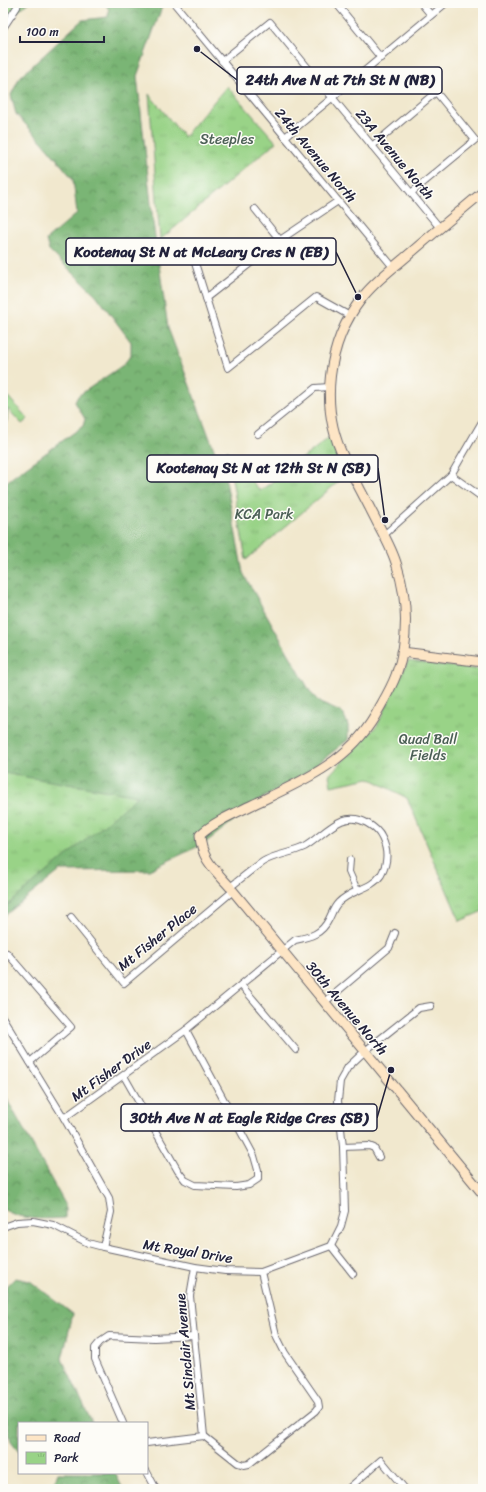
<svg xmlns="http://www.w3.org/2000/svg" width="486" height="1492" font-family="Sriracha,sans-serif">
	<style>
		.green { fill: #99d387; stroke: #5e7a61 }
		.forest { fill: url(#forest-crowns); stroke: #4e6c58 }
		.park { fill: url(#park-tufts); stroke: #5e7a61 }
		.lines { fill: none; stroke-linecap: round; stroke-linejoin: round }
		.street-casing { stroke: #6a676e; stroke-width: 8 }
		.secondary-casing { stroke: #6a676e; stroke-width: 11 }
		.street { stroke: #fff; stroke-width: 6 }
		.secondary { stroke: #fde5c5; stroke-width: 9 }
		.labels { text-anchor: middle; stroke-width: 3; stroke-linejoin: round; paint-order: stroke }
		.park-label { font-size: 14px; fill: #4c6056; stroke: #fdfcf7 }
		.street-label { font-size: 14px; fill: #22223b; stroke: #fdfcf7 }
		.leader { fill: none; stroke: #22223b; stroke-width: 1.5 }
		.callout-dot { fill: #22223b; stroke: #fdfcf7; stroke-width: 1.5 }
		.callout { fill: #fdfcf7; stroke: #22223b; stroke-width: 1.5 }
		.callout-label { font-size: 15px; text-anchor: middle; font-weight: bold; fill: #22223b }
	</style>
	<defs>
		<pattern id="forest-crowns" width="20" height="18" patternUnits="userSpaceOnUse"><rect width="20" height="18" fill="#7ab574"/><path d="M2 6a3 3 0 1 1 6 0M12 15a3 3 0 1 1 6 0" fill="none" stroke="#649360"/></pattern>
		<pattern id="park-tufts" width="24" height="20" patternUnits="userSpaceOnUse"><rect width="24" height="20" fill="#99d387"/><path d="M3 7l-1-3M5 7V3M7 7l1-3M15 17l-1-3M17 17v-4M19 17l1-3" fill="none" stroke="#84b575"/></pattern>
	</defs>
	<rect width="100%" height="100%" fill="#fdfcf7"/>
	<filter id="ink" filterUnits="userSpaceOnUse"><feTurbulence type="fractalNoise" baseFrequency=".025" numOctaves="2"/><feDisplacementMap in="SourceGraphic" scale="8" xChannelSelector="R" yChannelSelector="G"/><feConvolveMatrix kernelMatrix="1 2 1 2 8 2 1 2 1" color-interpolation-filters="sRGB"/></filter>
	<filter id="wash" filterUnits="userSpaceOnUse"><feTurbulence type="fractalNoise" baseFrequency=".012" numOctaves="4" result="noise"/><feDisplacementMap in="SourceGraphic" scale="16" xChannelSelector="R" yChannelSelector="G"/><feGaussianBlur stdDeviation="0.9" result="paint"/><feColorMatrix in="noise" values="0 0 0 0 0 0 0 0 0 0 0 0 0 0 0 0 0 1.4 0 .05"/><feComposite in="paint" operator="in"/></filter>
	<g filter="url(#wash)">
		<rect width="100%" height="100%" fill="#f1e8ce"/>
		<g class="green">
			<polygon points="3,3 28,3 3,23"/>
			<polygon points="3,391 28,419 22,424 8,409 7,420 3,432"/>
		</g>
		<g class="forest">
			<polygon points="105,3 151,3 162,7 137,76 153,222 168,328 226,481 243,573 311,693 320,703 343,713 348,725 348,740 304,774 257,802 205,843 149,870 60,871 3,917 3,485 14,476 83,426 85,419 75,402 78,396 123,365 131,355 131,342 96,295 49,250 46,240 77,213 73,179 44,144 16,114 11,95 20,77 82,20 108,17 109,10"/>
			<path d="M3,1092L65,1204V1218C44,1219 22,1221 3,1209Z"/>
			<polygon points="15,1278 30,1281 73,1314 62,1359 92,1423 19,1423 19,1452 11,1442 3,1403 3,1320 6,1287"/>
			<polygon points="58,1473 115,1473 123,1489 49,1489 53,1486"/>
		</g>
		<g class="park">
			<polygon points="227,86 276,142 160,240 149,94 184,137"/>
			<polygon points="330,437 344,477 246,560 227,450 260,491"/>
			<polygon points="408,661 483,670 483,911 460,921 407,798 369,778 331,786 329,775 377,726"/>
			<polygon points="3,773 138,796 3,909"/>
		</g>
	</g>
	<g filter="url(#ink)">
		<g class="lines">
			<g class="street-casing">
				<g id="street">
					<polyline points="174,3 393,267"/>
					<polyline points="336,3 381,58"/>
					<polyline points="421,3 431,15"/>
					<polyline points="3,28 17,7 18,3"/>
					<polyline points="222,61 270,22 440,228"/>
					<polyline points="285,137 446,3"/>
					<polyline points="372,146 436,92 475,140 411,193"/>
					<polyline points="338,201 280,240 206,298 228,368 316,297 350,316"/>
					<polyline points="255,209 280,240"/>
					<polyline points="195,263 206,298"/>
					<polyline points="258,434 315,388 329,387"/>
					<polyline points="451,475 483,498"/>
					<polyline points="384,535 451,475 483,420"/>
					<polyline points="350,860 349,872 357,890"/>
					<polyline points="3,956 7,953 71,1027 30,1062"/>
					<polyline points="241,985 296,1050"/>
					<polyline points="325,1002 389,948 395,933"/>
					<polyline points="3,1018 64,1118 109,1198 111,1212 103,1247"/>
					<polyline points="124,1076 178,1171 185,1180 195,1185 236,1187 249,1185 258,1179 258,1170 254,1156 186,1030"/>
					<path d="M64,1118L186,1030L295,940C310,937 322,934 329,919C332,913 334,907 338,903C351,889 371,890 381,875C388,863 388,850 382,838C379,831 374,827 367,823C341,808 324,836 304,847C292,853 278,854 266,860C256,865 240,880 230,887L233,891L124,983L71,917"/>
					<polyline points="343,1147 369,1146 374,1148 379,1157"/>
					<polyline points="3,1227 17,1222 33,1221 53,1225 88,1243 103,1247 195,1267 225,1271 261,1272 331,1246 341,1226 345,1211 343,1147 338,1101 340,1081 348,1067 365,1051 419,1008 431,1006"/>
					<polyline points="331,1246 353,1274"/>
					<polyline points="195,1267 190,1296 204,1436"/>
					<polyline points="123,1423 95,1359 95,1348 100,1342 109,1336 154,1338 194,1336"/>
					<polyline points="147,1443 204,1436 238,1463 244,1465 249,1464 316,1411 319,1407 318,1401 285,1353 276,1335 261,1272"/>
					<polyline points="147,1472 156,1489"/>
					<polyline points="348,1489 381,1460 405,1489"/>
				</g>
			</g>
			<g class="secondary-casing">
				<g id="secondary">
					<polyline points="402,652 483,662"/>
					<path d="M230,887C215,870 201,859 200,835C214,822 233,814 250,806C298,783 347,764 375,716C382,703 391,689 396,675C409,641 408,600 397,566C393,551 385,537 378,524C367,502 355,480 344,458C319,407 327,343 362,298C374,282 392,269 407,256C432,234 458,213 483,192"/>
					<polyline points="233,891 483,1194"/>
				</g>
			</g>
			<use href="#street" class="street"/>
			<use href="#secondary" class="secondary"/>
		</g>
	</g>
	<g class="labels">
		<g class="park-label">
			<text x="227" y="144">Steeples</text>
			<text x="264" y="519">KCA Park</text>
			<text x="428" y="744">Quad Ball<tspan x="428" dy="16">Fields</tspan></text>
		</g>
		<g class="street-label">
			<text transform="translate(395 154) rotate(50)" y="5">23A Avenue North</text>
			<text transform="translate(316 155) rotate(50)" y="5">24th Avenue North</text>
			<text transform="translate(157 937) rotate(-39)" y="5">Mt Fisher Place</text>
			<text transform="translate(347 1008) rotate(50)" y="5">30th Avenue North</text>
			<text transform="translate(111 1070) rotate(-36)" y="5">Mt Fisher Drive</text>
			<text transform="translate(188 1251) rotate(9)" y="5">Mt Royal Drive</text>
			<text transform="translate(185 1352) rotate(-95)" y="5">Mt Sinclair Avenue</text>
		</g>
	</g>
	<path class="leader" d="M197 49L237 80M358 297L336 252M385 520L378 468M391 1070L377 1118"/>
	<g class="callout-dot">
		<circle cx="197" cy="49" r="4"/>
		<circle cx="358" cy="297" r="4"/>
		<circle cx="385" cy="520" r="4"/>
		<circle cx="391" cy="1070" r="4"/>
	</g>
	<g class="callout">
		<rect x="237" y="67" width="205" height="27" rx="4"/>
		<rect x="66" y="238" width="270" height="27" rx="4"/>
		<rect x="147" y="455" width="231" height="27" rx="4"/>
		<rect x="121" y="1104" width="256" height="27" rx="4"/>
	</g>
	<g class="callout-label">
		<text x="340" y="85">24th Ave N at 7th St N (NB)</text>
		<text x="201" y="257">Kootenay St N at McLeary Cres N (EB)</text>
		<text x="263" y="473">Kootenay St N at 12th St N (SB)</text>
		<text x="249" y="1123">30th Ave N at Eagle Ridge Cres (SB)</text>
	</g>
	<rect width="486" height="1492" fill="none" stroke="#fdfcf7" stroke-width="16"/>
	<rect x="18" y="1422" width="130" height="52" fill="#fdfcf7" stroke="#a5a5ac"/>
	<rect x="26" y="1435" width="20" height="6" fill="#fde5c5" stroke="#a5a5ac"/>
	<text x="54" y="1442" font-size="12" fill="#22223b">Road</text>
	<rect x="26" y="1452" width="20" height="12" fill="url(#park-tufts)" stroke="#a5a5ac"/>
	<text x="54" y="1462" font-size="12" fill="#22223b">Park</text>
	<path d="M20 36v6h84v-6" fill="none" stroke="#22223b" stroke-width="2"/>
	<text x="26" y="36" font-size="12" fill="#22223b" stroke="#fdfcf7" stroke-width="3" paint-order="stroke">100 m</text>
</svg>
